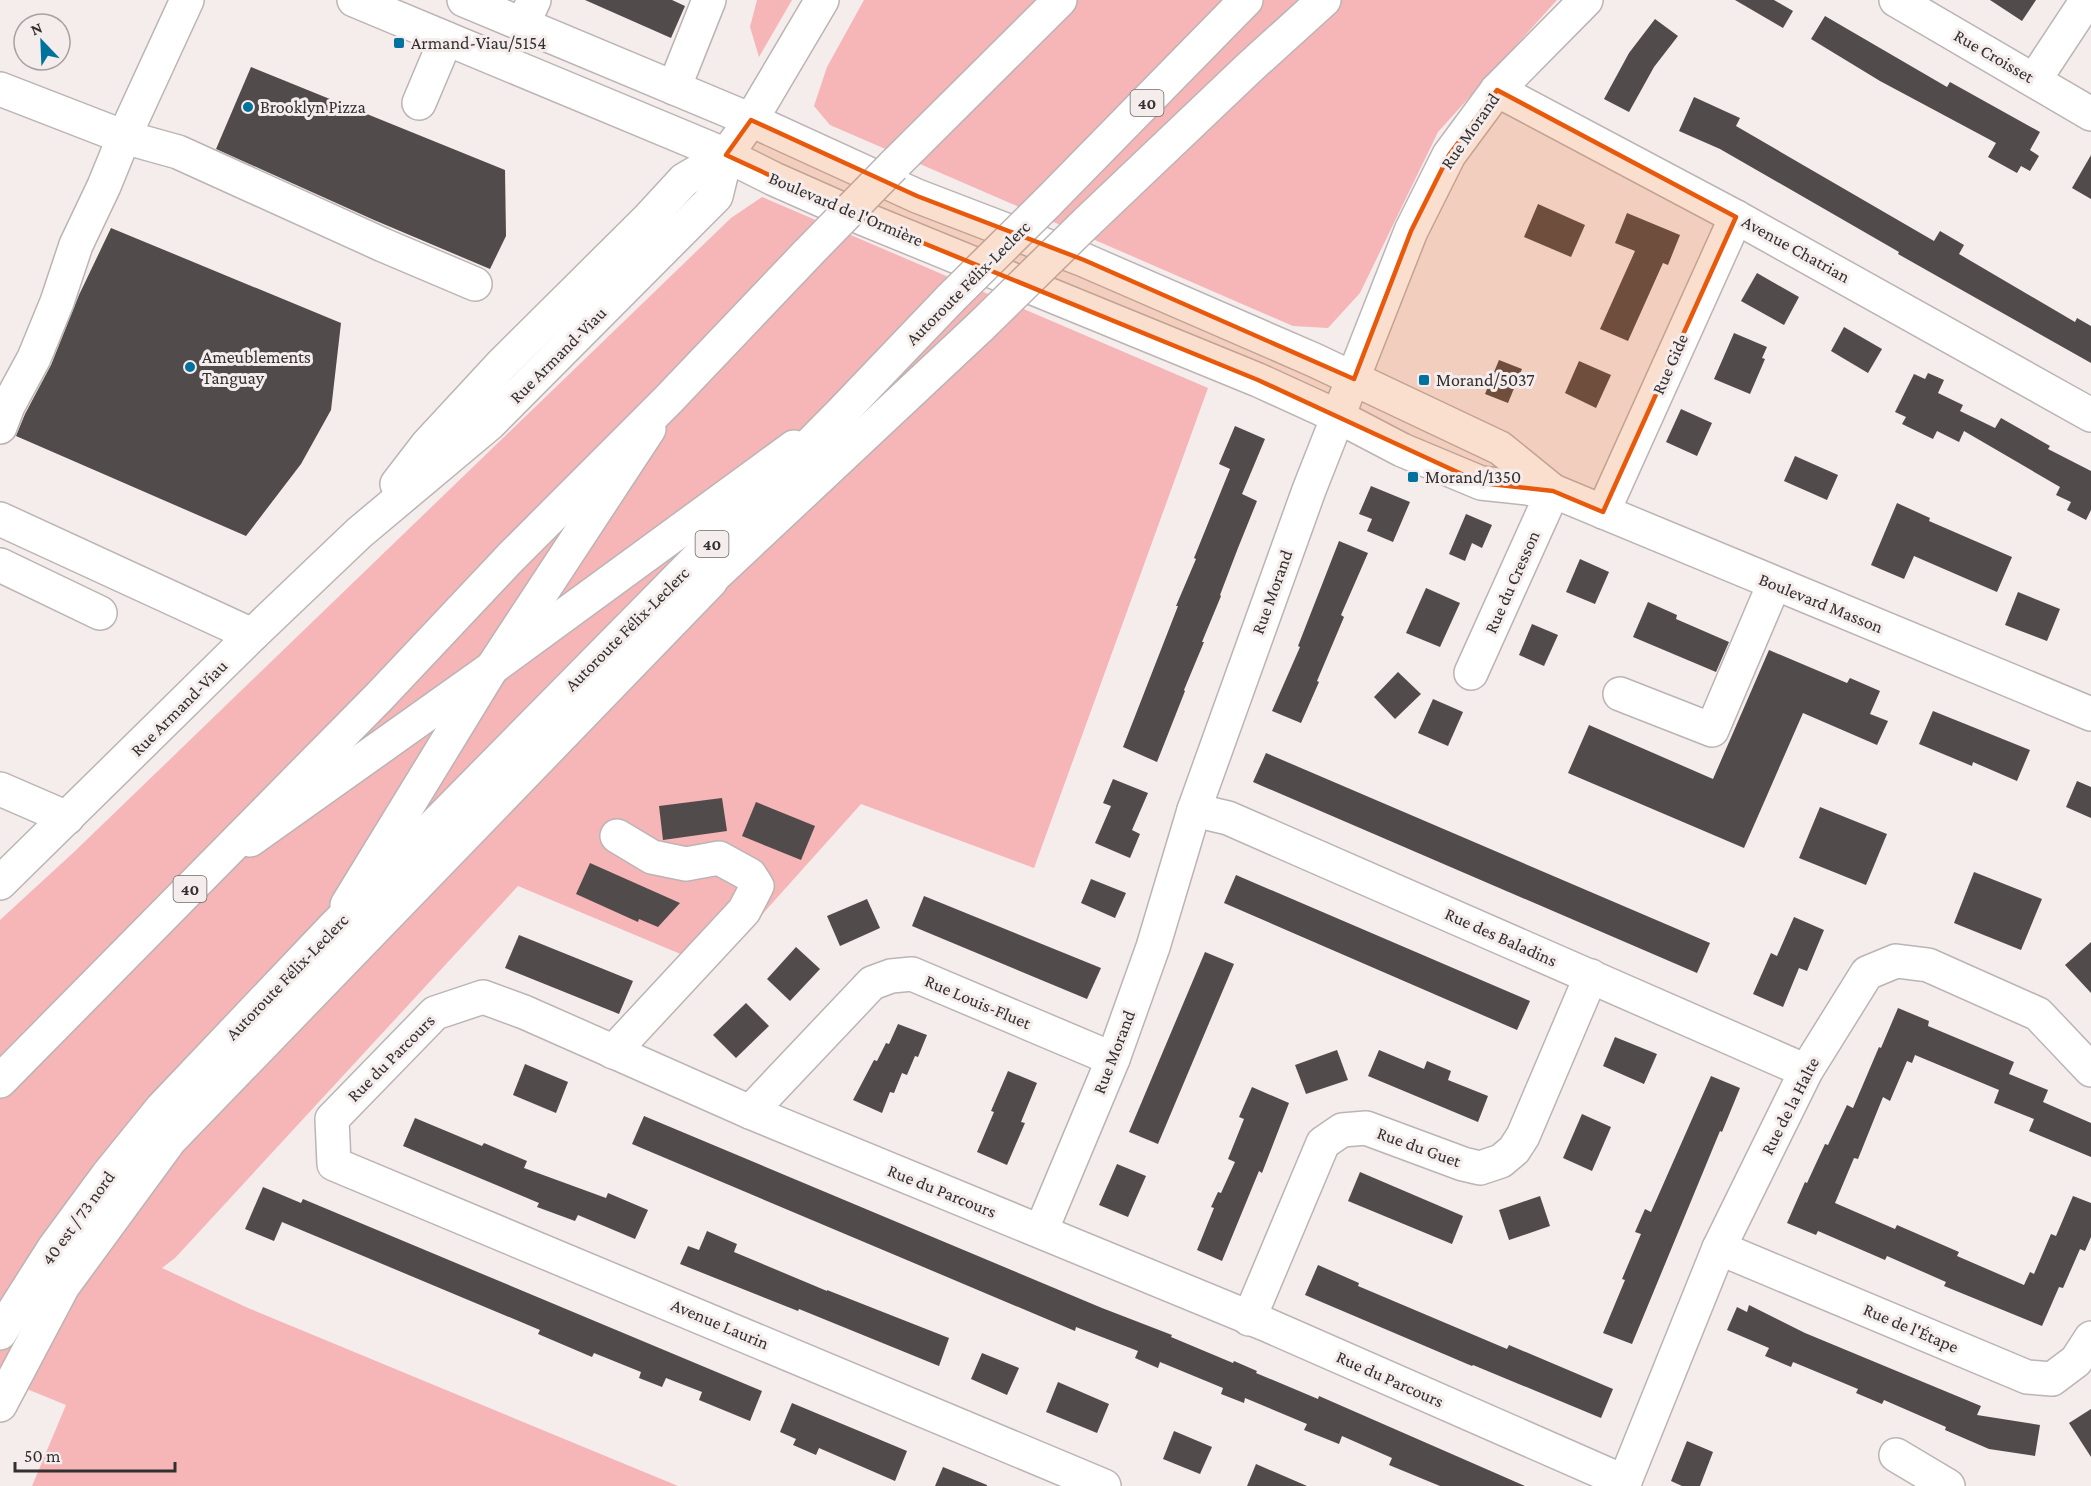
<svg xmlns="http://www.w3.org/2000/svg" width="2091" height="1486" font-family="'Crimson Pro',serif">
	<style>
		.green { fill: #f6b5b7 }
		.building { fill: #524b4b }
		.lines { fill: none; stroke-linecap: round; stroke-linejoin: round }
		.minor-casing { stroke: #bcb4b4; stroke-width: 36 }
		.major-casing { stroke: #bcb4b4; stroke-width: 36 }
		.highway-casing { stroke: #bcb4b4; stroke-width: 36 }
		.minor { stroke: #fff; stroke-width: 33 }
		.major { stroke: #fff; stroke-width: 33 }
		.highway { stroke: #fff; stroke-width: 33 }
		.highway-bridge-casing { stroke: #bcb4b4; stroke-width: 36; stroke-linecap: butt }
		.highway-bridge { stroke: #fff; stroke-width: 33 }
		.marked { fill: #e8590c; fill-opacity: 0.2; stroke: #e8590c; stroke-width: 4.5; stroke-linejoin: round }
		.poi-dot { fill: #01729d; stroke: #f5ecec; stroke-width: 2 }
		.labels { text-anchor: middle; stroke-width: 6; stroke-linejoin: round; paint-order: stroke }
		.shield { fill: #f5ecec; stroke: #6d6868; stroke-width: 1.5 }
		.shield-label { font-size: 16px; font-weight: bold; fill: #333030 }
		.poi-label { font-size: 18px; fill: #333030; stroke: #f5ecec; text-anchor: start }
		.street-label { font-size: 18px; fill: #333030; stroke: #f5ecec }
	</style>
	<rect width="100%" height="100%" fill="#f5ecec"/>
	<g class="green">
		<polygon points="757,0 792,0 759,57 750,27"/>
		<polygon points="864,0 1557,0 1438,132 1360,293 1328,328 1293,326 830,125 814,106 827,67"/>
		<polygon points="762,197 1208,388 1034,868 861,804 714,968 518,886 175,1258 162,1268 248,1308 678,1486 32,1486 66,1405 0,1378 0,920 74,852 731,218"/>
	</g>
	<g class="building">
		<polygon points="585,0 672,0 685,6 671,38"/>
		<polygon points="1735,0 1774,0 1793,11 1783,28"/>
		<polygon points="1990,0 2036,0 2022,21"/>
		<polygon points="1825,16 1947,87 1950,82 2040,132 2030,150 2039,156 2030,171 2021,166 2017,173 1988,157 1996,143 1880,81 1811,39"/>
		<polygon points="1655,19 1678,36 1654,67 1629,112 1604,99 1629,53"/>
		<polygon points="251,67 505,170 506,236 490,269 374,220 216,149"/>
		<polygon points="1694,97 1740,118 1736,126 1934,241 1940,231 1964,245 1959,254 2075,322 2077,318 2091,326 2091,363 1944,280 1898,254 1899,252 1720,149 1679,131"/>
		<polygon points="2091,155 2091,199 2072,188"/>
		<polygon points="1538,204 1585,225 1571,257 1524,237"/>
		<polygon points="1627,213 1680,235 1668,265 1663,263 1628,341 1600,329 1635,251 1615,243"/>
		<polygon points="111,228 341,323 331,410 301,464 246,536 16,436 25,414 51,365 79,295"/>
		<polygon points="1757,273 1799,297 1784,325 1741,301"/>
		<polygon points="1844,327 1882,349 1868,373 1831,351"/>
		<polygon points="1734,333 1767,347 1762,358 1765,359 1750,394 1714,379"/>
		<polygon points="1499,360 1522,369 1508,403 1485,394"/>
		<polygon points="1579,361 1611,375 1596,408 1565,393"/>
		<polygon points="1928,373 1944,380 1938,393 1963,405 1960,411 1995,428 2001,418 2050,446 2048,449 2091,471 2091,510 2086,520 2067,510 2071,502 2056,495 2060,487 1964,431 1959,442 1937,431 1933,439 1902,424 1906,417 1895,412 1914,374 1925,379"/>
		<polygon points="1681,409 1712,423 1697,456 1666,442"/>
		<polygon points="1235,426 1265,439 1242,494 1257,501 1238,548 1220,595 1221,596 1202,642 1204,642 1184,690 1185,691 1157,762 1123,747 1178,606 1176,606 1196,559 1194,558 1230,469 1219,464"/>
		<polygon points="1795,456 1838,475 1827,500 1784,481"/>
		<polygon points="1371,486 1410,502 1393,542 1367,531 1372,519 1359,514"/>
		<polygon points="1897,503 1930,518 1929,521 2012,557 1997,592 1914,556 1904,579 1871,565"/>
		<polygon points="1466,514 1492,525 1482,548 1472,543 1465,561 1449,554"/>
		<polygon points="1339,541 1368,553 1341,615 1344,617 1317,681 1319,682 1301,723 1272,711 1300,647 1298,646"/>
		<polygon points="1580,559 1609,572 1595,604 1566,592"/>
		<polygon points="1426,588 1460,603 1440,647 1406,633"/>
		<polygon points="2018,592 2060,609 2047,641 2005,625"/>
		<polygon points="1648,602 1677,615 1676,619 1729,642 1716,672 1633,637"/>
		<polygon points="1532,624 1558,635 1544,666 1519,655"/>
		<polygon points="1769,650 1847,683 1850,678 1880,691 1870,714 1888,721 1877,745 1803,713 1744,848 1568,773 1589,725 1713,779"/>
		<polygon points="1398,672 1421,694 1395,719 1374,697"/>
		<polygon points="1433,699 1463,712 1448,746 1418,733"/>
		<polygon points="1933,711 2030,750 2017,781 1973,762 1972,766 1919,744"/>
		<polygon points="1266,753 1710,943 1697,973 1253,782"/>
		<polygon points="1113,779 1148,793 1132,830 1140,834 1130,858 1095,843 1111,806 1103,803"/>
		<polygon points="2077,781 2091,787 2091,818 2066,807"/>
		<polygon points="722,798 727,831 663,840 659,806"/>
		<polygon points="756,802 815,826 801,860 742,836"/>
		<polygon points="1820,807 1887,834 1866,885 1799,858"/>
		<polygon points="590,863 680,903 658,927 639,919 638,922 576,894"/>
		<polygon points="1974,872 2042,899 2021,950 1954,923"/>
		<polygon points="1236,875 1530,1001 1517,1030 1224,903"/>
		<polygon points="1091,879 1126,893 1115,918 1081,903"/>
		<polygon points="924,896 1101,968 1087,999 912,926"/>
		<polygon points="867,899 880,928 840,946 827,916"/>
		<polygon points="1794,917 1824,930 1807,971 1799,968 1783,1007 1753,994 1771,953 1777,956"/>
		<polygon points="519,935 633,981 619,1014 505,968"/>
		<polygon points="2091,942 2091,993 2065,965"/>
		<polygon points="796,947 820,969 790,1001 767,979"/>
		<polygon points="1205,952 1234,964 1158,1144 1129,1132"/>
		<polygon points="746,1003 769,1026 736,1058 713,1035"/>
		<polygon points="1898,1008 1929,1021 1928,1026 2014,1062 2009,1074 2048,1090 2043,1102 2091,1123 2091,1157 2029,1131 2034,1119 1994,1103 1999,1090 1915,1055 1912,1063 1907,1061 1890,1101 1883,1097 1858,1159 1854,1158 1835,1203 1895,1229 1897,1225 1959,1252 1957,1256 2024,1285 2030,1272 2034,1274 2051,1234 2056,1236 2073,1196 2091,1203 2091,1237 2085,1251 2080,1249 2063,1288 2059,1287 2042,1326 1944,1286 1946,1282 1887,1256 1885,1260 1818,1231 1816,1235 1787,1223 1805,1182 1807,1183 1825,1144 1828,1145 1847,1105 1853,1108 1879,1047 1881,1048"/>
		<polygon points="898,1024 927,1035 918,1057 915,1056 907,1075 902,1073 894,1093 890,1092 882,1113 853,1100 874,1060 877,1061 886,1043 889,1044"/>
		<polygon points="1615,1037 1657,1054 1644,1084 1603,1066"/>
		<polygon points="1337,1050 1348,1080 1306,1094 1295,1065"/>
		<polygon points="1379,1050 1424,1069 1427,1061 1451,1071 1448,1080 1488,1096 1478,1122 1368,1076"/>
		<polygon points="525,1064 568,1082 556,1113 513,1095"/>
		<polygon points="1008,1071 1037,1083 1021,1122 1025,1123 1007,1165 977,1152 994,1112 991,1111"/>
		<polygon points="1711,1076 1740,1088 1722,1132 1720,1131 1632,1344 1603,1333 1625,1280 1622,1279 1641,1234 1635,1232 1645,1209 1651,1212"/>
		<polygon points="1252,1087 1289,1103 1262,1173 1259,1171 1222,1261 1197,1250 1214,1208 1211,1207 1218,1192 1221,1193 1235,1162 1228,1159 1244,1119 1239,1117"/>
		<polygon points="1582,1114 1611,1127 1592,1171 1563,1158"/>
		<polygon points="644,1116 1102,1308 1172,1335 1171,1337 1233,1363 1234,1361 1257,1371 1256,1373 1318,1399 1319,1396 1525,1486 1440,1486 1389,1465 1392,1458 1342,1436 1339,1444 1304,1430 1307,1424 1245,1398 1244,1403 1221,1394 1223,1388 1160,1362 1158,1368 1135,1358 1138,1351 1076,1327 1075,1331 632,1144"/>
		<polygon points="415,1118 482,1146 484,1143 527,1161 524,1168 606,1198 608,1193 648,1210 635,1239 578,1215 575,1221 537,1207 539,1203 403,1146"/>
		<polygon points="1117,1164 1146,1176 1128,1217 1099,1205"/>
		<polygon points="1360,1172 1463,1216 1452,1244 1348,1201"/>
		<polygon points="263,1187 301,1203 303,1199 762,1391 750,1421 699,1400 702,1392 666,1378 662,1387 639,1378 641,1372 594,1353 592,1357 538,1334 540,1330 282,1222 274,1241 245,1229"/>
		<polygon points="1540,1196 1550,1226 1509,1240 1499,1210"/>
		<polygon points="707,1231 737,1244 734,1252 827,1291 827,1290 949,1338 939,1366 799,1309 798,1311 680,1264 688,1246 699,1250"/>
		<polygon points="1318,1265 1359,1283 1358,1286 1507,1349 1509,1345 1613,1389 1601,1418 1473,1365 1472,1366 1305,1295"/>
		<polygon points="1749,1305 1805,1333 1981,1406 1977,1415 2040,1425 2035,1456 1989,1449 1945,1430 1946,1427 1884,1400 1882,1404 1856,1393 1858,1389 1793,1362 1791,1367 1765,1356 1769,1348 1727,1330 1737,1307 1747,1312"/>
		<polygon points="982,1353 1019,1368 1007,1395 971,1379"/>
		<polygon points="1058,1382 1109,1404 1097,1433 1046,1412"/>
		<polygon points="792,1403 907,1451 895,1481 819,1448 816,1455 793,1445 796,1439 780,1432"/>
		<polygon points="2091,1409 2091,1457 2069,1423"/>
		<polygon points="1174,1431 1212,1447 1200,1474 1163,1459"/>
		<polygon points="1687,1441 1713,1452 1700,1486 1682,1486 1671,1481"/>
		<polygon points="1256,1464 1307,1486 1247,1486"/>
		<polygon points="943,1467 987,1485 987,1486 935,1486"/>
	</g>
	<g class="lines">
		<g class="minor-casing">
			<g id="minor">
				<polyline points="1896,0 2091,114"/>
				<polyline points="523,24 534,0"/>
				<polyline points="2035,79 2087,0"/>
				<polyline points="674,88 709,0"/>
				<polyline points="0,89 124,137 178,152 383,245 475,284"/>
				<polyline points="1497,90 1736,217 2091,415"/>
				<polyline points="419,103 446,39"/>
				<polyline points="0,427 8,406 34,358 57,302 76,245 104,186 124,137 187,0"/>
				<polyline points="397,484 427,445 502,364 649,218 684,180 726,155 751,120 822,0"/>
				<polyline points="1603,512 1736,217"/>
				<polyline points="0,519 252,635"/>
				<polyline points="0,565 100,613"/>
				<polyline points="1471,673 1553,491"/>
				<polyline points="1620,694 1712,730 1774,584"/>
				<polyline points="0,789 67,818"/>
				<polyline points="1194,810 1228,818 1806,1071"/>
				<polyline points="250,840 492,668 794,447"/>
				<polyline points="0,883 252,635 359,533 489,424 716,196 726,155"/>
				<polyline points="347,905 492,668 649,429"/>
				<polyline points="613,1052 744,911 757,886 750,875 719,858 686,864 652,857 617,836"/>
				<polyline points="750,1112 872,983 891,976 912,974 1113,1059"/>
				<polyline points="1041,1231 1113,1059 1153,947 1194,810 1309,490 1411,231 1449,155 1497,90 1586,0"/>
				<polyline points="1719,1248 2027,1377 2052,1379 2076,1361 2091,1338"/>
				<polyline points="1249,1319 1323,1143 1342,1130 1366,1128 1463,1164 1480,1168 1501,1161 1514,1150 1523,1136 1591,976"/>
				<polyline points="1896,1455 1948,1486"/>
				<polyline points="1104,1486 334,1164 332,1119 435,1013 483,997 524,1012 750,1112 1265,1324 1625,1482"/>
				<polyline points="1623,1486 1719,1248 1806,1071 1867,973 1896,961 1928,965 2038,1014 2091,1070"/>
			</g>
		</g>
		<g class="major-casing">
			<g id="major">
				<polyline points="354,0 726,155 774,179 862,218 1258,380 1339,417 1402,450 1481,483 1553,491 2091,714"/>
				<polyline points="464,0 751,120 917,196 1084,260 1314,360 1500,448 1553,491"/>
			</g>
		</g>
		<g class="highway-casing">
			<g id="highway">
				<polyline points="893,166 1060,0"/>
				<polyline points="1046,204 1246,0"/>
				<polyline points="1086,223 1250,67 1324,0"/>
				<polyline points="695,594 982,325"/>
				<polyline points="0,1081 380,696 511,557 668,400 808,253"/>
				<polyline points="0,1333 54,1248 107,1176 162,1108 332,929 842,412 951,298"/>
				<polyline points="0,1405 63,1286 170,1140 711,581"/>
			</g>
		</g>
		<use href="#minor" class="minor"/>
		<use href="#major" class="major"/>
		<use href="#highway" class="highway"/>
		<g class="highway-bridge-casing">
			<g id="highway-bridge">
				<polyline points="808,253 893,166"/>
				<polyline points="951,298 1046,204"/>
				<polyline points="982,325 1086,223"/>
			</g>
		</g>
		<use href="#highway-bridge" class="highway-bridge"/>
	</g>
	<path class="marked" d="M1497,90L1736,217L1603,512L1553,491L1481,483L1258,380L862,218L726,155L751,120L917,196L1084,260L1354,379L1411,231L1449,155Z"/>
	<g class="poi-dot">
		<rect x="393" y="37" width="12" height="12" rx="3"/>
		<circle cx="248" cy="107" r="6"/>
		<circle cx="190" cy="367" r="6"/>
		<rect x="1418" y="374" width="12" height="12" rx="3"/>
		<rect x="1407" y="471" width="12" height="12" rx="3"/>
	</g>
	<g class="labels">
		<g class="shield">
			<rect x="1130.5" y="90" width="33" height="26" rx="4.5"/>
			<rect x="695.5" y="531" width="33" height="26" rx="4.5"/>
			<rect x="173.5" y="876" width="33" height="26" rx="4.5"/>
		</g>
		<g class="shield-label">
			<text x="1147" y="109">40</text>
			<text x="712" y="550">40</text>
			<text x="190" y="895">40</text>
		</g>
		<g class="poi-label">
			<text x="411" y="49">Armand-Viau/5154</text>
			<text x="260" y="113">Brooklyn Pizza</text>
			<text x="202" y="363">Ameublements<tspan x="202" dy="21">Tanguay</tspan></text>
			<text x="1436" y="386">Morand/5037</text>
			<text x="1425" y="483">Morand/1350</text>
		</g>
		<g class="street-label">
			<text transform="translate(1994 56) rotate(30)" y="6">Rue Croisset</text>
			<text transform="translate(1470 131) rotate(-55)" y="6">Rue Morand</text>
			<text transform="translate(846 209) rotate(23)" y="6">Boulevard de l'Ormière</text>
			<text transform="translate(1796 249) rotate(29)" y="6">Avenue Chatrian</text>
			<text transform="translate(968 283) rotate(-45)" y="6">Autoroute Félix-Leclerc</text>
			<text transform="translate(558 355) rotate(-45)" y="6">Rue Armand-Viau</text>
			<text transform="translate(1670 364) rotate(-66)" y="6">Rue Gide</text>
			<text transform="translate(1512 582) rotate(-66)" y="6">Rue du Cresson</text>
			<text transform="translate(1272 592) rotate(-70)" y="6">Rue Morand</text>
			<text transform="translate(1821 603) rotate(22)" y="6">Boulevard Masson</text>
			<text transform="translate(627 629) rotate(-45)" y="6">Autoroute Félix-Leclerc</text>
			<text transform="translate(179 708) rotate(-45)" y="6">Rue Armand-Viau</text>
			<text transform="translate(1501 937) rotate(24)" y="6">Rue des Baladins</text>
			<text transform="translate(287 977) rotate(-46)" y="6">Autoroute Félix-Leclerc</text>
			<text transform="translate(978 1002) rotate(23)" y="6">Rue Louis-Fluet</text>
			<text transform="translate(1114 1052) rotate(-69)" y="6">Rue Morand</text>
			<text transform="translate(391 1058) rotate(-45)" y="6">Rue du Parcours</text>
			<text transform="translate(1790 1106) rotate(-63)" y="6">Rue de la Halte</text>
			<text transform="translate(1419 1147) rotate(20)" y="6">Rue du Guet</text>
			<text transform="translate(942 1191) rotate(22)" y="6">Rue du Parcours</text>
			<text transform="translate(78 1218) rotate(-54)" y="6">40 est / 73 nord</text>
			<text transform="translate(720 1324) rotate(23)" y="6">Avenue Laurin</text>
			<text transform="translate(1911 1328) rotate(23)" y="6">Rue de l'Étape</text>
			<text transform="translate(1390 1379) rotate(24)" y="6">Rue du Parcours</text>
		</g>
	</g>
	<g transform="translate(42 42) rotate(337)"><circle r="28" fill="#f5ecec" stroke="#a7a1a1" stroke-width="1.5"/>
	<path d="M0-4.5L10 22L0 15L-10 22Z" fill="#01729d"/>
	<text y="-9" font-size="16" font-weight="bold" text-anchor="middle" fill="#333030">N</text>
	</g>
	<path d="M15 1462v9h160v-9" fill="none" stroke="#333030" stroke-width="3"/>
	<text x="24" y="1462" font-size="18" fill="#333030" stroke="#f5ecec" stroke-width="4.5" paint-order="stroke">50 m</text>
</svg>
